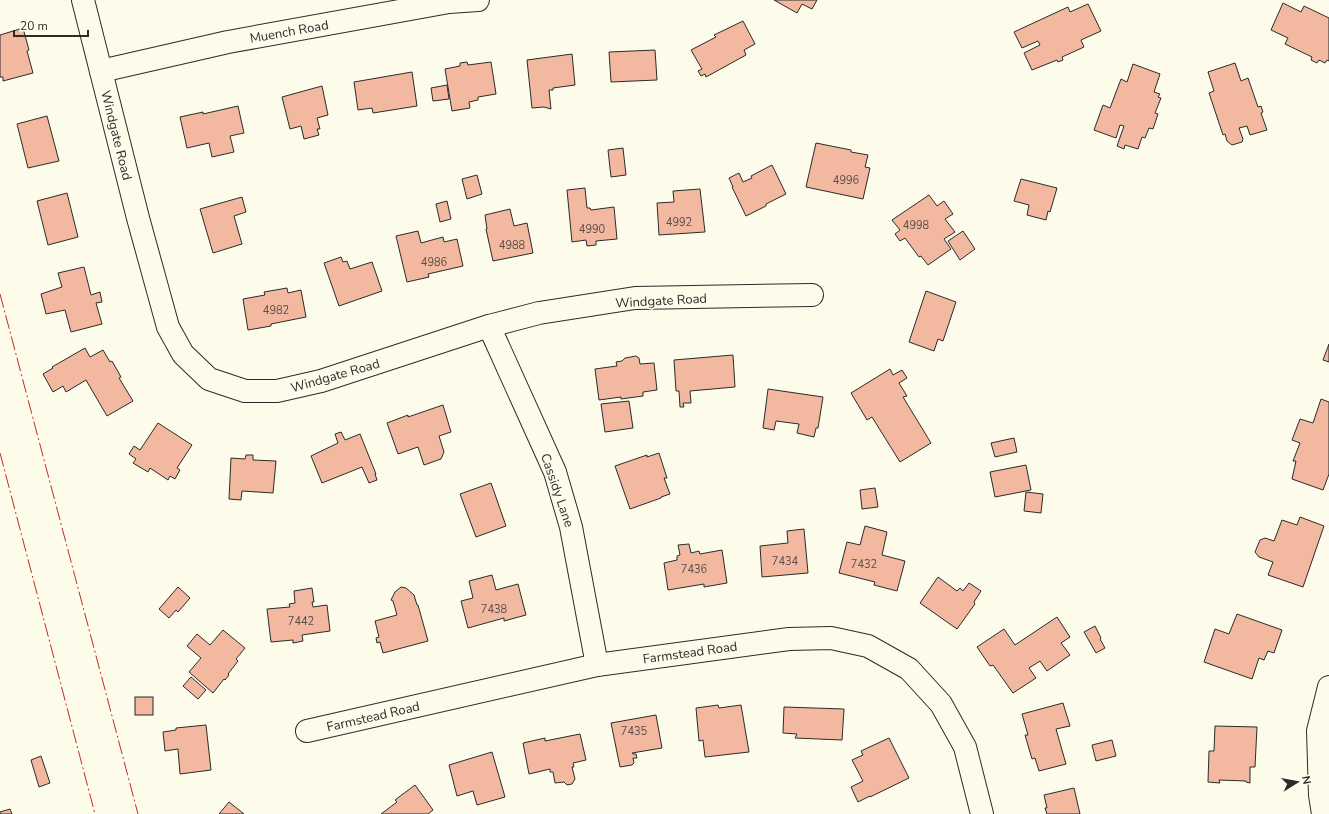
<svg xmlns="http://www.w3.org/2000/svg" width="1329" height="814" font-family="'Nunito Sans',sans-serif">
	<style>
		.building { fill: #f2b8a0; stroke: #2b2b2b }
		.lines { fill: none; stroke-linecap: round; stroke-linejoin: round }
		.street-casing { stroke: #2b2b2b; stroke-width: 24 }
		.street { stroke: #fdfbea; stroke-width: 22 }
		.power { stroke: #c62828; stroke-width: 1; stroke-dasharray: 14 3 2 3; stroke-linecap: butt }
		.labels { text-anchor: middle; stroke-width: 3; stroke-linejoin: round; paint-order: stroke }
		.number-label { font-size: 11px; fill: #5d4e48 }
		.street-label { font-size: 13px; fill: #2b2b2b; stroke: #fdfbea }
	</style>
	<rect width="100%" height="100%" fill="#fdfbea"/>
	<g class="building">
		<polygon points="774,0 817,0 812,9 802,4 797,13"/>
		<polygon points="1283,3 1301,12 1304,6 1329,18 1329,61 1327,60 1325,63 1319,60 1317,63 1311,60 1312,57 1285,44 1288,38 1271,30"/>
		<polygon points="1088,4 1101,31 1081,40 1084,47 1062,57 1063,60 1058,62 1057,60 1032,70 1024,53 1040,45 1038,41 1022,48 1014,32 1068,7 1070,12"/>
		<polygon points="743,21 755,44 744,50 746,55 706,77 705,74 701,76 698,71 702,69 691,50 716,37 714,35"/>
		<polygon points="23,28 29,50 27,51 33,73 3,81 3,77 0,77 0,35"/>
		<polygon points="655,50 657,80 611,82 609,52"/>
		<polygon points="572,54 575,85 553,88 553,90 549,90 551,109 544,107 532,108 527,60"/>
		<polygon points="467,62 468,65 491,62 496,94 478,97 478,100 469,102 470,108 452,111 445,69 460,66 460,63"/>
		<polygon points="1235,63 1241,81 1248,78 1258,107 1261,106 1263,112 1261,113 1267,130 1250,135 1247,126 1239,128 1243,139 1242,142 1232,145 1227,141 1225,134 1223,135 1209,93 1214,91 1208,72"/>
		<polygon points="1133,64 1160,74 1154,92 1160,94 1158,97 1161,98 1155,113 1158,114 1153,129 1149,128 1145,138 1142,137 1138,149 1125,145 1124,149 1117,146 1124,126 1120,125 1116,138 1094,130 1103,105 1110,108 1121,79 1127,82"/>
		<polygon points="412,72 417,106 373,113 372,108 358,110 354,82"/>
		<polygon points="447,85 449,99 433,101 431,88"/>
		<polygon points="322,86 328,115 317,118 320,129 317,129 319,135 304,139 301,126 290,129 282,97"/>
		<polygon points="238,106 244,133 230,136 234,152 212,157 209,143 187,148 180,117 203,112 203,114"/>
		<polygon points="47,116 59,161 28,168 17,124"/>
		<polygon points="816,143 851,150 851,152 868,155 865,167 870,168 863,199 806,187"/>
		<polygon points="623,148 626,175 611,177 608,150"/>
		<polygon points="772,165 786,194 766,204 766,206 746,216 732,187 733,187 729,178 739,173 743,182 752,178 751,176"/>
		<polygon points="477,175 482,194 467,199 462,179"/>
		<polygon points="1021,179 1057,188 1050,212 1048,211 1046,220 1027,215 1029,205 1014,201"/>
		<polygon points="585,188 587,208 590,208 591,210 614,207 617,239 596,241 596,245 587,246 586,240 572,242 567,190"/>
		<polygon points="700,189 705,232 659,235 657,203 674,202 673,191"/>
		<polygon points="67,193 78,237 48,245 37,201"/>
		<polygon points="929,195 937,206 944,201 953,214 945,219 955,232 944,239 951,249 928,265 921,256 919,257 905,238 900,241 895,234 900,230 892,220"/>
		<polygon points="242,197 246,212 234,216 242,244 213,253 200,209"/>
		<polygon points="447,201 451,219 440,222 436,204"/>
		<polygon points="510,209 514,226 527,223 533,253 493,261 486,229 487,229 485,215"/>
		<polygon points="418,231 421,243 443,237 444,242 457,239 463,266 428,274 429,277 407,282 396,236"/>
		<polygon points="963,231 975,249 960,260 948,241"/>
		<polygon points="341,257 343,262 347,261 350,269 372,262 382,291 339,306 324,263"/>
		<polygon points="84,267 91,295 100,292 102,302 96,303 102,324 71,332 65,310 46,314 41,294 62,287 58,273"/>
		<polygon points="287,288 288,293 301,290 306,317 271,324 271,326 248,330 243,299 265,295 264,292"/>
		<polygon points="926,291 956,302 943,341 938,339 934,351 909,342"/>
		<polygon points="1329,344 1329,362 1323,360"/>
		<polygon points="85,348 90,357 103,350 110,362 112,361 121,377 119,378 133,401 107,416 86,380 66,392 63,386 53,392 43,374 53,368 52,367"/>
		<polygon points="733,355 735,387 690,391 691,403 683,403 684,407 680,407 679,391 676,391 674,360"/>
		<polygon points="636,356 639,358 640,364 654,363 657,390 643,392 643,396 621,399 621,397 599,400 595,369 617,366 616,362 622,361 625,358"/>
		<polygon points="890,369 893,375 902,370 907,378 899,383 907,396 903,397 931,443 900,462 872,417 867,420 851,393"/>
		<polygon points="768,389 823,397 818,428 816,428 814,437 797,433 799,424 776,421 774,430 763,428"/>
		<polygon points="1321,399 1329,402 1329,474 1323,490 1292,479 1296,461 1293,461 1300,443 1292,440 1300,419 1313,423"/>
		<polygon points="629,401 633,428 605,432 601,404"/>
		<polygon points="443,405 451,432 439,436 444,452 441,459 424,465 418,447 398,454 387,423 408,415 408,417"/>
		<polygon points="158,423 192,445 177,468 180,470 175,479 170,476 168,480 150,468 148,472 133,463 136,459 129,454 134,446 140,450"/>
		<polygon points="341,432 345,440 360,434 376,474 375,474 377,480 369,483 362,467 322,483 311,456 338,443 335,434"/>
		<polygon points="1014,438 1017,452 995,457 991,443"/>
		<polygon points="659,453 667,478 664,478 670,494 661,497 661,498 630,509 615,466 647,455 647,457"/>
		<polygon points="246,455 253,455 253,460 276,461 273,493 242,491 241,500 229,499 231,458 245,459"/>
		<polygon points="1026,465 1031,490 995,497 990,472"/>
		<polygon points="491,483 506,526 476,537 460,494"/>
		<polygon points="875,488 878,507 862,509 860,490"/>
		<polygon points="1026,492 1043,494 1041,513 1024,511"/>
		<polygon points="1300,517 1324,526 1303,587 1268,575 1273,562 1259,557 1255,552 1260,540 1265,538 1274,541 1282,520 1297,525"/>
		<polygon points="865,526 887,532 882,555 905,561 897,591 874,585 875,582 839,573 847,542 860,545"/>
		<polygon points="804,529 808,573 762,577 760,546 788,543 787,531"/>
		<polygon points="689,544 691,553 699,551 700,554 722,550 727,583 704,587 704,584 668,590 664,563 677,560 677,556 680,555 678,545"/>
		<polygon points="492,575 496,590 518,584 526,615 504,621 504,618 468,628 461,601 473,598 469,581"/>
		<polygon points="938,577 957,591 960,588 963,591 969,583 981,591 974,602 975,604 957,629 920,603"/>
		<polygon points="178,587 190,598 178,612 176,610 169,618 159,609"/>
		<polygon points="401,587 406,588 414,595 417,605 418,605 428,641 383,653 380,642 377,643 376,638 379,637 375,621 397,615 393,601 391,600 395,592"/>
		<polygon points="312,588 314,602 312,602 313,607 327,605 330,631 302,635 303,641 293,643 293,640 271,642 267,609 290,607 289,604 295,603 294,591"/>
		<polygon points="1237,614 1282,630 1274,653 1268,651 1264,660 1259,658 1252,679 1204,662 1215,629 1229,634"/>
		<polygon points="1057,617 1070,637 1061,643 1070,655 1047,671 1040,661 1029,668 1036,678 1013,693 993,665 990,666 977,647 1004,629 1015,645"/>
		<polygon points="1095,626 1101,638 1100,639 1105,648 1096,653 1084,632"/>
		<polygon points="223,630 245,648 236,659 238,661 228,674 229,675 225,680 224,679 213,693 189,672 201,658 187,646 197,634 210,645"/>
		<polygon points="191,677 206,690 198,699 183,686"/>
		<rect x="135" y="697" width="18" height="18"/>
		<polygon points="1063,703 1070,726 1056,729 1066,764 1039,771 1035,758 1032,759 1025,735 1028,735 1022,714"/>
		<polygon points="718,705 719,708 741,705 749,752 705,757 703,740 699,741 696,708"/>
		<polygon points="784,707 844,709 842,740 795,738 797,734 783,733"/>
		<polygon points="656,715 662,748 632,753 633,754 636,754 637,758 633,758 634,763 632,765 620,767 611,723"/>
		<polygon points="206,725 211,770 180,774 178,749 165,751 163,732 176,730 176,728"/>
		<polygon points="1215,726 1257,727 1255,767 1250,767 1250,783 1246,782 1246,781 1219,780 1220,783 1208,782 1209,751 1214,751"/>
		<polygon points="580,734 586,760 573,763 574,767 572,767 575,779 572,784 567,785 564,782 555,783 553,772 550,772 550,769 529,774 523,743 545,738 545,741"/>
		<polygon points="889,738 909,778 870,797 870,796 858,802 851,787 863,781 852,760 863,755 861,751"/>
		<polygon points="1112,740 1116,756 1096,761 1092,745"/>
		<polygon points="492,752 505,797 477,805 473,791 457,796 449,765"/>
		<polygon points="41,756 50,783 39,787 31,760"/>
		<polygon points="415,785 433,810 428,814 381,814 397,802 395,800"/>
		<polygon points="1074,788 1080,814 1047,814 1045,808 1047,808 1044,795"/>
		<polygon points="229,802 244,814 219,814"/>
		<polygon points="10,809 12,814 0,814 0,812"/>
	</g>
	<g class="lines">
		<g class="street-casing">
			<g id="street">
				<polyline points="83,0 138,218 168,327 183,354 209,379 245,391 277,391 321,381 489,326 539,313 635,298 812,295"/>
				<polyline points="101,71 228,42 449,2 478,0"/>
				<polyline points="489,326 555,472 571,527 597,665"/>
				<polyline points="307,731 597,665 789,639 831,638 868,646 909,669 941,704 965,747 982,814"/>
				<polyline points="1323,814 1320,795 1318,731 1329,687"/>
			</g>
		</g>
		<use href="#street" class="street"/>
		<g class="power">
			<polyline points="0,294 138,814"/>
			<polyline points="0,453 95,814"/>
		</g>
	</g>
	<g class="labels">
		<g class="number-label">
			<text x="846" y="184">4996</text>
			<text x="679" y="226">4992</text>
			<text x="916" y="229">4998</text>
			<text x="592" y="233">4990</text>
			<text x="512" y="249">4988</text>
			<text x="434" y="266">4986</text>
			<text x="276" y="314">4982</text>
			<text x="785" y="565">7434</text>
			<text x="864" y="568">7432</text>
			<text x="694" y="573">7436</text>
			<text x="494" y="613">7438</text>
			<text x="301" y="625">7442</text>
			<text x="634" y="735">7435</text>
		</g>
		<g class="street-label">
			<text transform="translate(289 31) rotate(-10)" y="5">Muench Road</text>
			<text transform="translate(117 135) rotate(76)" y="5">Windgate Road</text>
			<text transform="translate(661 300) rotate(-3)" y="5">Windgate Road</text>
			<text transform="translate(335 375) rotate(-16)" y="5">Windgate Road</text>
			<text transform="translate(558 490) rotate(71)" y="5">Cassidy Lane</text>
			<text transform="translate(690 652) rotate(-8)" y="5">Farmstead Road</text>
			<text transform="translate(373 716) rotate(-13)" y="5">Farmstead Road</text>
		</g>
	</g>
	<g transform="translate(1297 782) rotate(79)" stroke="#fdfbea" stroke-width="3" paint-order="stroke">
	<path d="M0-3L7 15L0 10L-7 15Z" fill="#2b2b2b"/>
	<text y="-6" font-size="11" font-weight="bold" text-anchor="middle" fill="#2b2b2b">N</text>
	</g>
	<path d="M14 30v6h74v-6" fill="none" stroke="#2b2b2b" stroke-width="2"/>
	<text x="20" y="30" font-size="12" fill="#2b2b2b" stroke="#fdfbea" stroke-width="3" paint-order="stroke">20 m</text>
</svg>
